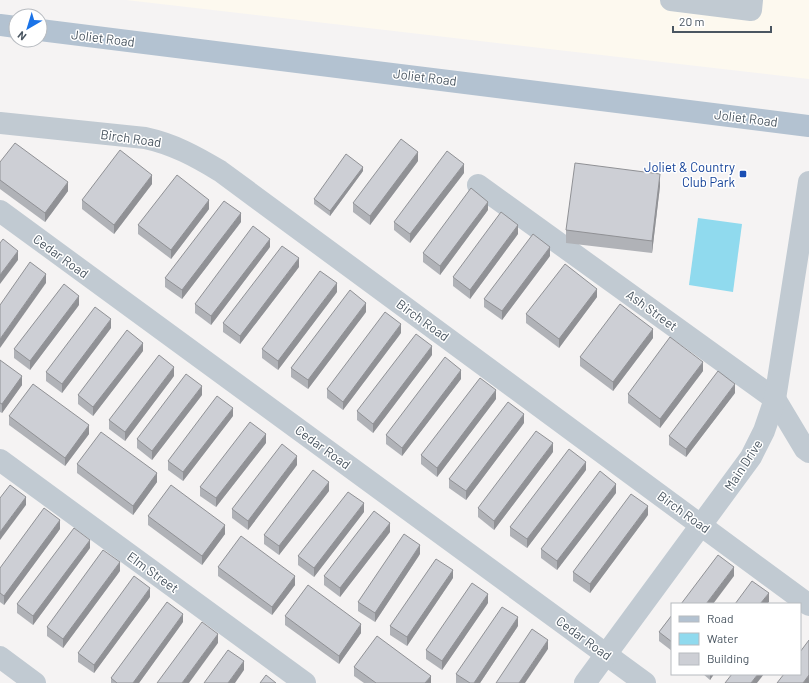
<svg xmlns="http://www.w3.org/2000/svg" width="809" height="683" font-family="Barlow,sans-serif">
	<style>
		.commercial { fill: #fdf9ef }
		.water { fill: #90daee }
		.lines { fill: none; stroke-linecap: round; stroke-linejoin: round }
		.minor { stroke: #c1cad2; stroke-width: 22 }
		.major { stroke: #b3c2d1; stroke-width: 22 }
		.wall { fill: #b0b2b7 }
		.shaded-wall { fill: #909195 }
		.building { fill: #cdcfd5; stroke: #909195 }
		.transit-dot { fill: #1a4fb4; stroke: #fff; stroke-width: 1.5 }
		.labels { text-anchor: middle; stroke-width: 3; stroke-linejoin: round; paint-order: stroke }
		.street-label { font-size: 13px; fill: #4a5661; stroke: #fff }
		.transit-label { font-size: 13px; fill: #164399; stroke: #fff; text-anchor: end }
	</style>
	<rect width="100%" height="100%" fill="#f5f3f3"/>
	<polygon class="commercial" points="126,0 809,0 809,79"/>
	<polygon class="water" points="698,218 742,224 733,292 689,285"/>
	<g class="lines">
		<g class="minor">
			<polyline points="671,0 751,10 752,0"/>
			<path d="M0,123L145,138C173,144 195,156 220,171L809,605"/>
			<polyline points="478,185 775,399 805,449 809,452"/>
			<polyline points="0,211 645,683"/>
			<polyline points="0,460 305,683"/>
			<polyline points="0,657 35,683"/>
			<polyline points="585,683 751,457 764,431 775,399 809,182"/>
		</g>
		<g class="major">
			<polyline points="0,25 16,27"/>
			<polyline points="40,30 809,126"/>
		</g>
	</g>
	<g class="wall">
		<polygon points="418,161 370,225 353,212 353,203"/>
		<polygon points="0,162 68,191 45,222 0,189"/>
		<polygon points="363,171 330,216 314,204 314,199"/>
		<polygon points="464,173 410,243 394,230 394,222"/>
		<polygon points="152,184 114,234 82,209 82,200"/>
		<polygon points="660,186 652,253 566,243 566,230"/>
		<polygon points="209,209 171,259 138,234 138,225"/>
		<polygon points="488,210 440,275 423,262 423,253"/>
		<polygon points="241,222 182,299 165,287 165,278"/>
		<polygon points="518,234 470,299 453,286 453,277"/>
		<polygon points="270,247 211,325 195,313 195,304"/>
		<polygon points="550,256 502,320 484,307 484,299"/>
		<polygon points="299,267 240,344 223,332 223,323"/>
		<polygon points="337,292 278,370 262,358 262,349"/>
		<polygon points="597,297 559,348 526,323 526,314"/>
		<polygon points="79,305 30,370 14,358 14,349"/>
		<polygon points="366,312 308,389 291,377 291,368"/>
		<polygon points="111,328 62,393 46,381 46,372"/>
		<polygon points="401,333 343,410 327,398 327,389"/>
		<polygon points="653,338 613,391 580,366 580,357"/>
		<polygon points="143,351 93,416 78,404 78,395"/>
		<polygon points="432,355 373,433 357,420 357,411"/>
		<polygon points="0,360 22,385 2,413 0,412"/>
		<polygon points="703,371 660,428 628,403 628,394"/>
		<polygon points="174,376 125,441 109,429 109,420"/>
		<polygon points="461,379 402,456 386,444 386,435"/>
		<polygon points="735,393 686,457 669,445 669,436"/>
		<polygon points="202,395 152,460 137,448 137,439"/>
		<polygon points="496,399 437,477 421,464 421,455"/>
		<polygon points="9,416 89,434 65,466 9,425"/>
		<polygon points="233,416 183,481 168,470 168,461"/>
		<polygon points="524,423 466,500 449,488 449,479"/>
		<polygon points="266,443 216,507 200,496 200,487"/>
		<polygon points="553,452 494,530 478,517 478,508"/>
		<polygon points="77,464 157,482 133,515 77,473"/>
		<polygon points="297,465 248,530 232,518 232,509"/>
		<polygon points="586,470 527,548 510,536 510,527"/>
		<polygon points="329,491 279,555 264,544 264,535"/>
		<polygon points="616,493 557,570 541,558 541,549"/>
		<polygon points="364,512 314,577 298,565 298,556"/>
		<polygon points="648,515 590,593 573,581 573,572"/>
		<polygon points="148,516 225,534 202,565 148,525"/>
		<polygon points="60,529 4,605 0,602 0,568"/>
		<polygon points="390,532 340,597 324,585 324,576"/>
		<polygon points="90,548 33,625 17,613 17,604"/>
		<polygon points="420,554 375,622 358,611 358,602"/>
		<polygon points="218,567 295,585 272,615 218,576"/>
		<polygon points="120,571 63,648 47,636 47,627"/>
		<polygon points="453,578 407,646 390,635 390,626"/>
		<polygon points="150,597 94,673 78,662 78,653"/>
		<polygon points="488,603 442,670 426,659 426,650"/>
		<polygon points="672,615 672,651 659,641 659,632"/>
		<polygon points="285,616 361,633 339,664 285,625"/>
		<polygon points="183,622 139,683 111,683 111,678"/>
		<polygon points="518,626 480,683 456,683 456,674"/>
		<polygon points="354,667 431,683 364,683 354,676"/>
		<polygon points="703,674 714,674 710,680"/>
	</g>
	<g class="shaded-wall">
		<polygon points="418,152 418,161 370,225 370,216"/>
		<polygon points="464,164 464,173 410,243 410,234"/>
		<polygon points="363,167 363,171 330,216 330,211"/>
		<polygon points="660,174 660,186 652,253 652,241"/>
		<polygon points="152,175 152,184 114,234 114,225"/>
		<polygon points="68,182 68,191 45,222 45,213"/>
		<polygon points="209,200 209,209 171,259 171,250"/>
		<polygon points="488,202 488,210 440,275 440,266"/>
		<polygon points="241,213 241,222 182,299 182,290"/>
		<polygon points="518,225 518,234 470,299 470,290"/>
		<polygon points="270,239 270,247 211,325 211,316"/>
		<polygon points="550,247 550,256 502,320 502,311"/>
		<polygon points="18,251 18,260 0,284 0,275"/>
		<polygon points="299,258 299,267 240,344 240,336"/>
		<polygon points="46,274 46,283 0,348 0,339"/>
		<polygon points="337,283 337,292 278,370 278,361"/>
		<polygon points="597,289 597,297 559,348 559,339"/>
		<polygon points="79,296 79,305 30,370 30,361"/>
		<polygon points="366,303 366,312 308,389 308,380"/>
		<polygon points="111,319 111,328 62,393 62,384"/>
		<polygon points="401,324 401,333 343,410 343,402"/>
		<polygon points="653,329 653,338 613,391 613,382"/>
		<polygon points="143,343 143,351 93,416 93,407"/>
		<polygon points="432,346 432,355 373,433 373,424"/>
		<polygon points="703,362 703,371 660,428 660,419"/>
		<polygon points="174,367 174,376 125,441 125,432"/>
		<polygon points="461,370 461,379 402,456 402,448"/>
		<polygon points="22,376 22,385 2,413 2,404"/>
		<polygon points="735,384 735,393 686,457 686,449"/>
		<polygon points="202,386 202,395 152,460 152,451"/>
		<polygon points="496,390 496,399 437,477 437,468"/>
		<polygon points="233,408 233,416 183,481 183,472"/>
		<polygon points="524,414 524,423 466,500 466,491"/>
		<polygon points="89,425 89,434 65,466 65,458"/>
		<polygon points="266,434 266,443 216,507 216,498"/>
		<polygon points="553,443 553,452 494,530 494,521"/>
		<polygon points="297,456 297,465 248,530 248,521"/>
		<polygon points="586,462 586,470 527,548 527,539"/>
		<polygon points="157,473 157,482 133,515 133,506"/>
		<polygon points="329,482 329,491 279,555 279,546"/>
		<polygon points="616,484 616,493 557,570 557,561"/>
		<polygon points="26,497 26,505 0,540 0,532"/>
		<polygon points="364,503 364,512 314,577 314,568"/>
		<polygon points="648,506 648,515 590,593 590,584"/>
		<polygon points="60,520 60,529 4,605 4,596"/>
		<polygon points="390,523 390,532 340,597 340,588"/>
		<polygon points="225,525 225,534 202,565 202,556"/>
		<polygon points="90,540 90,548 33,625 33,616"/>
		<polygon points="420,545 420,554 375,622 375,613"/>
		<polygon points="120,562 120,571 63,648 63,639"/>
		<polygon points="734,567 734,576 713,604 706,604"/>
		<polygon points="453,570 453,578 407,646 407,637"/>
		<polygon points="295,576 295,585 272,615 272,607"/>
		<polygon points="150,588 150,597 94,673 94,665"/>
		<polygon points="769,593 769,602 767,604 760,604"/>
		<polygon points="488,594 488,603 442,670 442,661"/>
		<polygon points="183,614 183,622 139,683 133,683"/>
		<polygon points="518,617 518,626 480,683 474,683"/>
		<polygon points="361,624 361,633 339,664 339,656"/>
		<polygon points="218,634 218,643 189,683 182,683"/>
		<polygon points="548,640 548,649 525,683 519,683"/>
		<polygon points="244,661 244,670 235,683 228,683"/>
		<polygon points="710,674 714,674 710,680"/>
		<polygon points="758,674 764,674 757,683 751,683"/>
		<polygon points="809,675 809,683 803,683"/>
		<polygon points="431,676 431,683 425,683"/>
	</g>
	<g class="building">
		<polygon points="401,139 418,152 370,216 353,203"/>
		<polygon points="15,143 68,182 45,213 0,180 0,162"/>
		<polygon points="120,150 152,175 114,225 82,200"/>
		<polygon points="447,151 464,164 410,234 394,222"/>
		<polygon points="346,154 363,167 330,211 314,199"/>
		<polygon points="575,163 660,174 652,241 566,230"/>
		<polygon points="177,175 209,200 171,250 138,225"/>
		<polygon points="471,188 488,202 440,266 423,253"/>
		<polygon points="224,201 241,213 182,290 165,278"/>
		<polygon points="501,212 518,225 470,290 453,277"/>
		<polygon points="253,226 270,239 211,316 195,304"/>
		<polygon points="533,234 550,247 502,311 484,299"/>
		<polygon points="3,239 18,251 0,275 0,243"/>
		<polygon points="282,246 299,258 240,336 223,323"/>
		<polygon points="30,262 46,274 0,339 0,305"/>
		<polygon points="565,264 597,289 559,339 526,314"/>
		<polygon points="320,271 337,283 278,361 262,349"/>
		<polygon points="64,284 79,296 30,361 14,349"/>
		<polygon points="350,290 366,303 308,380 291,368"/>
		<polygon points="620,304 653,329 613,382 580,357"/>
		<polygon points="95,307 111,319 62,384 46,372"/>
		<polygon points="385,312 401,324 343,402 327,389"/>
		<polygon points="127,330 143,343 93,407 78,395"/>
		<polygon points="416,334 432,346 373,424 357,411"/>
		<polygon points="670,337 703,362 660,419 628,394"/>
		<polygon points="159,355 174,367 125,432 109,420"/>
		<polygon points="445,357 461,370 402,448 386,435"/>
		<polygon points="0,360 22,376 2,404 0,403"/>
		<polygon points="718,371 735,384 686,449 669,436"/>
		<polygon points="186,374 202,386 152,451 137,439"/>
		<polygon points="480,378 496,390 437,468 421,455"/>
		<polygon points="33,384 89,425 65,458 9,416"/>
		<polygon points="217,396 233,408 183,472 168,461"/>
		<polygon points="508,402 524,414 466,491 449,479"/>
		<polygon points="250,422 266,434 216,498 200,487"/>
		<polygon points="536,431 553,443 494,521 478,508"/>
		<polygon points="101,432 157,473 133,506 77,464"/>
		<polygon points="282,444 297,456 248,521 232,509"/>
		<polygon points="569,449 586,462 527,539 510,527"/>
		<polygon points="313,470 329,482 279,546 264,535"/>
		<polygon points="600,471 616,484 557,561 541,549"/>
		<polygon points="10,485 26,497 0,532 0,498"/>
		<polygon points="171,485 225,525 202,556 148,516"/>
		<polygon points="348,492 364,503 314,568 298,556"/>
		<polygon points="631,494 648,506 590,584 573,572"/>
		<polygon points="44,508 60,520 4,596 0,593 0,568"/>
		<polygon points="374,511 390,523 340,588 324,576"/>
		<polygon points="74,528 90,540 33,616 17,604"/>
		<polygon points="404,534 420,545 375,613 358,602"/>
		<polygon points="241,536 295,576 272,607 218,567"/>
		<polygon points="103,550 120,562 63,639 47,627"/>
		<polygon points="718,555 734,567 706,604 681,604"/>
		<polygon points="436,559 453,570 407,637 390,626"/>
		<polygon points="134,576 150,588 94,665 78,653"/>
		<polygon points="752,581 769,593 760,604 735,604"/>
		<polygon points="472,583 488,594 442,661 426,650"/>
		<polygon points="308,585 361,624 339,656 285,616"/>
		<polygon points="167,602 183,614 133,683 117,683 111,678"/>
		<polygon points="502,607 518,617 474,683 470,683 456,674"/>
		<polygon points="672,615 672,642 659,632"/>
		<polygon points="202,622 218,634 182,683 157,683"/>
		<polygon points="532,629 548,640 519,683 496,683"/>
		<polygon points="377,636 431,676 425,683 376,683 354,667"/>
		<polygon points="809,640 809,675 803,683 777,683 784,674 800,674 800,652"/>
		<polygon points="228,650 244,661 228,683 204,683"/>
		<polygon points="732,674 758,674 751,683 725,683"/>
		<polygon points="266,675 276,683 260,683"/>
	</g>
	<rect class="transit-dot" x="739" y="170" width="8" height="8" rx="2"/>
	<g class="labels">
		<g class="street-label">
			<text transform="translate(103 38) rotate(7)" y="5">Joliet Road</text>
			<text transform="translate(425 77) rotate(7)" y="5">Joliet Road</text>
			<text transform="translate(746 118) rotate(7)" y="5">Joliet Road</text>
			<text transform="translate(131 138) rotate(8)" y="5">Birch Road</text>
			<text transform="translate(61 256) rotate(36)" y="5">Cedar Road</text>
			<text transform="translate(652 310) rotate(36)" y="5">Ash Street</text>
			<text transform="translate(423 320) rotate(36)" y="5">Birch Road</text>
			<text transform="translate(323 447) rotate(36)" y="5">Cedar Road</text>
			<text transform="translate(743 465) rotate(-57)" y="5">Main Drive</text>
			<text transform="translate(684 512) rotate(36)" y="5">Birch Road</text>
			<text transform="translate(153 572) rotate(36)" y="5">Elm Street</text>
			<text transform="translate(584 638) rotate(36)" y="5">Cedar Road</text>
		</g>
		<g class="transit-label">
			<text x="735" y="172">Joliet &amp; Country<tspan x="735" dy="15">Club Park</tspan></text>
		</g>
	</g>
	<rect x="671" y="603" width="130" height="72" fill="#ffffff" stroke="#b7bbc0"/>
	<rect x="679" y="616" width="20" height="6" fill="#b3c2d1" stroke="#b7bbc0"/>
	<text x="707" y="623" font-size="12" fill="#4a5661">Road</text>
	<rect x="679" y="633" width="20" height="12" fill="#90daee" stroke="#b7bbc0"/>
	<text x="707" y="643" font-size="12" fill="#4a5661">Water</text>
	<rect x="679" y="653" width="20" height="12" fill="#cdcfd5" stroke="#b7bbc0"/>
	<text x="707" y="663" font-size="12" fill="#4a5661">Building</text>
	<g transform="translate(28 28) rotate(218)"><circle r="19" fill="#ffffff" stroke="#b7bbc0"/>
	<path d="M0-3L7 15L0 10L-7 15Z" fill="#1a73e8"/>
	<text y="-6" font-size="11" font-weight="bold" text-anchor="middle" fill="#4a5661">N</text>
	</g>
	<path d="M673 26v6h98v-6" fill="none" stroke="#4a5661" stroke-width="2"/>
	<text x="679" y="26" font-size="12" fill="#4a5661" stroke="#ffffff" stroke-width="3" paint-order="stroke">20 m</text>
</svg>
